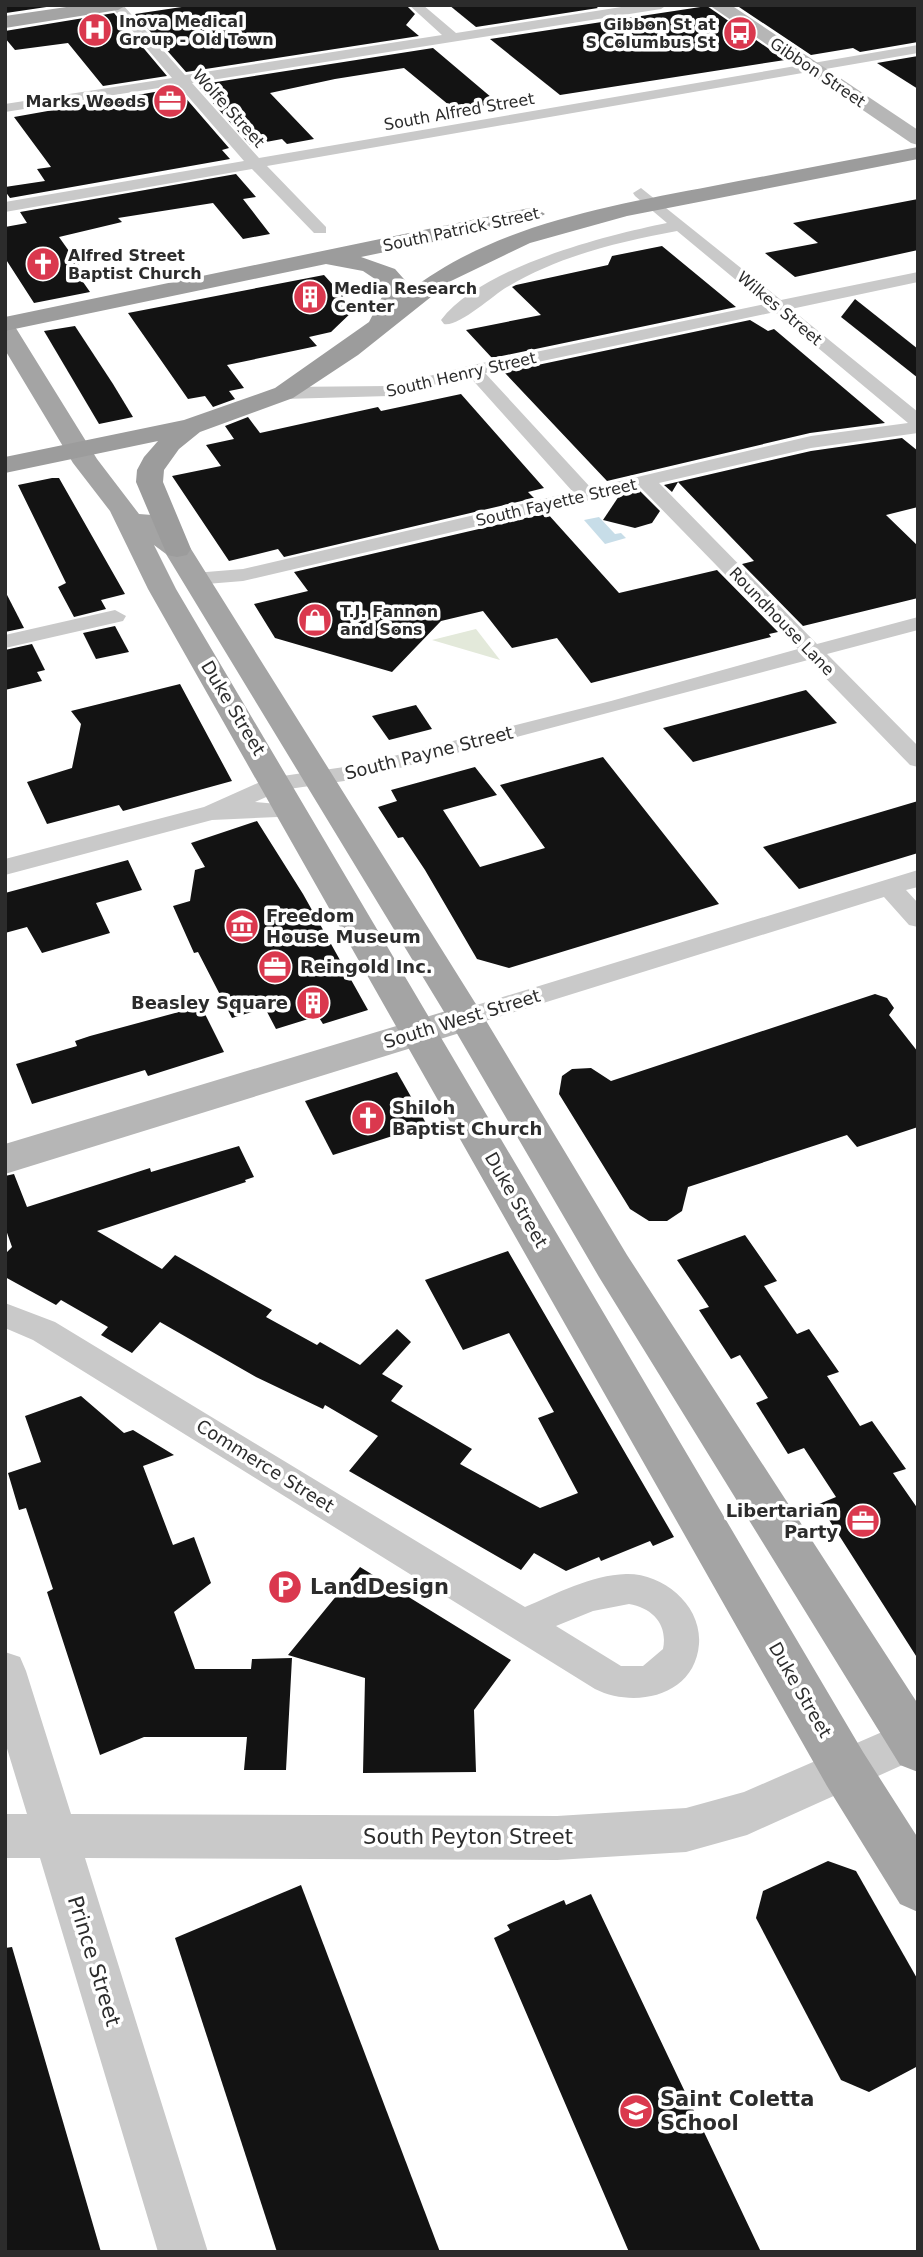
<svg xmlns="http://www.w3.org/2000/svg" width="923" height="2257" font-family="'DejaVu Sans',sans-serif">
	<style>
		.green { fill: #e3e9da }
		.water { fill: #c7dde8 }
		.building { fill: #131313 }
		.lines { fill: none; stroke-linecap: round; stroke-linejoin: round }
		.minor { fill: #c9c9c9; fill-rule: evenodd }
		.tertiary { fill: #c9c9c9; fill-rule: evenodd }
		.secondary { fill: #b6b6b6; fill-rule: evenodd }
		.primary { fill: #a4a4a4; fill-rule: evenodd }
		.trunk { fill: #9c9c9c; fill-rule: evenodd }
		.labels { text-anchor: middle; stroke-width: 7; stroke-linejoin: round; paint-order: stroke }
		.far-poi-label { font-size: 16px; font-weight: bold; fill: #2c2c2c; stroke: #fff; text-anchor: start }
		.far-street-label { font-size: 16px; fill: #2c2c2c; stroke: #fff }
		.street-label { font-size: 18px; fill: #2c2c2c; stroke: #fff }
		.poi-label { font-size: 18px; font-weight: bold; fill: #2c2c2c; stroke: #fff; text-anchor: start }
		.near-poi-label { font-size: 21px; font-weight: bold; fill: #2c2c2c; stroke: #fff; text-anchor: start }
		.near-street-label { font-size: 21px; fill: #2c2c2c; stroke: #fff }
	</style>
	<rect width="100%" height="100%" fill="#fff"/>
	<polygon class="green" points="476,629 500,660 432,640"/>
	<polygon class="water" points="599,517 615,534 621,533 626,538 605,544 584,520"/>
	<g class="building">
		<polygon points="6,5 60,5 6,13"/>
		<polygon points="195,5 406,5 415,14 406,25 419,36 186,72 135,14"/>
		<polygon points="449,5 594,5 598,8 476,27"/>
		<polygon points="736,5 918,5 918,42 860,52 853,48 811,55"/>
		<polygon points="707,6 785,60 560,95 490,39"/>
		<polygon points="114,13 167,76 103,86 68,43 15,50 5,38 5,31"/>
		<polygon points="433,48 498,103 455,110 404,68 335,79 270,93 314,139 287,144 282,139 250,145 197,85"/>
		<polygon points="918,56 918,89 877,63"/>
		<polygon points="177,88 229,148 222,150 230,159 10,198 5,191 5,187 45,181 37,169 51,167 14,117"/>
		<polygon points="236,174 256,197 243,199 270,234 243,239 213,203 118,218 122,222 59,237 81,268 74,269 90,292 34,303 5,258 5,227 27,223 20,212"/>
		<polygon points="918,199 918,250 795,277 765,253 818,243 793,223"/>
		<polygon points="662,246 736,307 492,358 466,330 541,315 512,287 516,285 608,265 612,256"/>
		<polygon points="324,275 355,309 331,332 309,337 317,346 227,365 244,388 229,391 235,399 213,407 205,396 188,399 128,313"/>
		<polygon points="855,299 918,349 918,378 841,317"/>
		<polygon points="750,320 768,331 774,329 885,423 810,433 607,481 504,372"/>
		<polygon points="75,326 113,384 133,417 99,424 44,331"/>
		<polygon points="461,394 544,488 528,492 534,498 284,557 278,549 229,561 172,476 221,466 206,445 234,439 225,426 248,417 260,433 378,407 381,411"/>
		<polygon points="902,438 918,451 918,507 886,515 918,546 918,598 803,626 742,564 754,561 678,482 672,492 664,485 811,451"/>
		<polygon points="52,478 59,478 125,594 101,600 106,609 74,617 58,587 66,583 18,485"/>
		<polygon points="640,491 660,511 652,523 635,528 603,520 619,496"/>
		<polygon points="547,513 619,593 717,570 778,632 769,634 771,637 591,683 557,638 512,648 483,611 441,621 392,672 275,638 254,604 308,591 294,572"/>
		<polygon points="5,591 24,628 5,632"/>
		<polygon points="115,626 129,652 96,659 83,633"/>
		<polygon points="32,644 45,670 37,672 42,681 5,690 5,650"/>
		<polygon points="180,684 232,781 123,811 119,805 47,824 27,782 72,768 81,724 71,711"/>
		<polygon points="806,690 837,723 693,762 663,728"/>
		<polygon points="416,705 432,729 389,740 372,716"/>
		<polygon points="603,757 719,904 509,968 477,959 425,870 403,837 398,838 378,807 397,801 391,790 475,767 497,795 443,810 480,867 545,848 500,785"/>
		<polygon points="918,801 918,853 799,889 763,847"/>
		<polygon points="257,821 303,894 368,1010 323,1024 318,1016 276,1029 265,1008 232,1018 198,952 194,953 173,906 190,901 195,870 205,867 191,843"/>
		<polygon points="128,860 142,890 96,903 110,933 42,953 27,927 5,933 5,893"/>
		<polygon points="875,994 887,998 894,1008 889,1015 918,1052 918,1127 857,1147 847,1135 688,1187 682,1211 667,1221 649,1221 630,1209 559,1094 562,1076 572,1069 591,1068 611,1081"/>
		<polygon points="201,1006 224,1052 148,1076 145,1070 32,1104 16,1064 77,1046 75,1041 90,1036"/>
		<polygon points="397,1072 427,1125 333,1155 305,1101"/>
		<polygon points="239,1146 254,1177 245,1180 246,1182 97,1231 162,1269 175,1255 272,1310 266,1317 317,1345 320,1342 360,1365 397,1329 411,1342 382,1374 403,1386 391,1401 472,1449 460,1464 540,1508 578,1493 538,1418 554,1412 509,1333 463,1350 425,1280 508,1251 674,1537 653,1546 650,1541 601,1561 599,1557 566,1571 534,1553 521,1570 349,1471 378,1436 325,1405 323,1409 256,1377 160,1322 132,1353 101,1335 108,1327 61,1300 56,1305 5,1277 5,1254 12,1247 5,1227 5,1176 14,1174 27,1207 150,1168 151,1172"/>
		<polygon points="745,1235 777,1281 764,1286 797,1334 809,1329 839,1372 827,1376 860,1426 872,1421 906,1469 893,1473 918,1509 918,1659 819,1504 836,1497 804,1448 788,1454 756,1403 768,1398 740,1355 731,1359 699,1310 709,1307 677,1260"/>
		<polygon points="81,1396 124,1433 133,1430 174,1455 143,1466 173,1545 194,1537 211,1583 174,1612 195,1669 251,1669 252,1659 292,1658 286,1770 244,1770 247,1737 144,1737 100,1755 47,1592 53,1589 26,1508 19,1510 8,1473 41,1462 25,1416"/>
		<polygon points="360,1567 511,1660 474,1710 476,1772 363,1773 365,1678 288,1655"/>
		<polygon points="828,1861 856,1871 918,1980 918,2066 869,2092 841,2080 756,1918 763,1891"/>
		<polygon points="301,1885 440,2252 277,2252 175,1938"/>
		<polygon points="591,1894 761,2252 629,2252 494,1938 510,1930 507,1925 564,1900 566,1905"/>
		<polygon points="12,1947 101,2252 5,2252 5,1948"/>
	</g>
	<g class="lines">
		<g class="minor">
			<polygon points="110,5 123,5 185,75 442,35 409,5 423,5 456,33 634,5 667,5 661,9 192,83 259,158 918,45 918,53 267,166 326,227 326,233 314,233 252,169 5,212 5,202 244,161 178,85 5,112 5,104 172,78"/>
			<path d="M641,188L781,300L918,272V282L791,309L918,412V433L811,448L659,483L817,644L918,617V630L827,654L918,746V767L910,765L808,660L358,779L282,790L255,802L301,806L305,811L301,816L212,820L5,875V859L204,807L269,778L358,765L611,701L798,649L641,488L243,581L194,585L184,579L194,573L243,569L573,492L469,376L389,396L284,399L275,393L284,387L389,386L473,365L765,304L677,231C618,242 559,256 507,287C492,296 459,327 444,324L441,320C482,267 603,236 667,223L635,196L633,193ZM775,312L908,423L811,436L591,488L485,373Z"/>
			<polygon points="115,610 126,616 123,621 5,648 5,635"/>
			<polygon points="918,870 918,887 906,890 918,903 918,927 909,925 884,897 466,1027 457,1025 453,1018 457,1011"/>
			<path d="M5,1303L55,1322L525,1607C556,1594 591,1575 626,1574C663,1573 702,1605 699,1644C695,1696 635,1709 595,1689L33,1340L5,1328ZM629,1604C653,1608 668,1625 663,1649L643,1666H621L556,1626L593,1611Z"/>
		</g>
		<polygon class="tertiary" points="5,1652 20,1657 26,1671 71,1814 557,1816 686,1808 744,1792 912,1719 918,1721 918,1758 747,1835 686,1852 557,1860 85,1858 208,2252 158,2252 40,1858 5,1858 5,1814 27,1814 5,1742"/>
		<g class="secondary">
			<polygon points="709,5 731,5 918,130 918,145 911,143"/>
			<polygon points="466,1005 479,1009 484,1018 479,1027 5,1174 5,1144"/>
		</g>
		<g class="primary">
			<polygon points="80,5 127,5 118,10 5,28 5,16"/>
			<polygon points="5,323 14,325 97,459 139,514 152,515 191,549 479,1009 627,1255 918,1704 918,1772 900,1765 599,1277 452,1025 166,554 154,545 176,589 863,1752 918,1838 918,1912 900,1904 827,1786 148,589 110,511 73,463 5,350"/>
		</g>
		<path class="trunk" d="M918,147V159L627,216L530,243L451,281L358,355L293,398L200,432L179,449L164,470L163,482L191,549L187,555L177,557L167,555L136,482L137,470L144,457L158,441L5,473V457L184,420L275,388L369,322L387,287L363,271L326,264L5,331V317L534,207L545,214L534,221L361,257L395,269L411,287L408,292C494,225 608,206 713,186C781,173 850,160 918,147Z"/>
	</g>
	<defs>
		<g id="hospital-disc" transform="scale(1.75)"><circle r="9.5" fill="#da384e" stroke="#fff"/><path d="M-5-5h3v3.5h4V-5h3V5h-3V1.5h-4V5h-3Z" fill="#fff"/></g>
		<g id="bus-disc" transform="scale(1.75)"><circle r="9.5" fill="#da384e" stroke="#fff"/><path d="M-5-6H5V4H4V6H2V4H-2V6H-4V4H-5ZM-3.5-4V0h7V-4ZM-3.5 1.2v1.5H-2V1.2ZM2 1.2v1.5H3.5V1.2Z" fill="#fff"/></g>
		<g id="office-disc" transform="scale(1.75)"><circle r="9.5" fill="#da384e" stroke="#fff"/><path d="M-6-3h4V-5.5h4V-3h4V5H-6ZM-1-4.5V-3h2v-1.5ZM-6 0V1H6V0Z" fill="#fff"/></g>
		<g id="church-disc" transform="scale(1.75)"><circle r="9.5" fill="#da384e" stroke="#fff"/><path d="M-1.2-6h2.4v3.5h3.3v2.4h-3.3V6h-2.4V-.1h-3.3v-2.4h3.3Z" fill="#fff"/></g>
		<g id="building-disc" transform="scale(1.75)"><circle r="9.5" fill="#da384e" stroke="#fff"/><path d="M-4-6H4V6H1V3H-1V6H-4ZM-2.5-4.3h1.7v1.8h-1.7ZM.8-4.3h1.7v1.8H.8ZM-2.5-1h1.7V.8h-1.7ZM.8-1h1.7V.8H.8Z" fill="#fff"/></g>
		<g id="shop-disc" transform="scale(1.75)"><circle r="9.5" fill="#da384e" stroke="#fff"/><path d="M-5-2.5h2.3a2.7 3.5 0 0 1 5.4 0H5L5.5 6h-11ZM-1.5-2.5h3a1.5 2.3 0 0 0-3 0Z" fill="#fff"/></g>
		<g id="museum-disc" transform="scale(1.75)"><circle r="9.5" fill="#da384e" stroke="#fff"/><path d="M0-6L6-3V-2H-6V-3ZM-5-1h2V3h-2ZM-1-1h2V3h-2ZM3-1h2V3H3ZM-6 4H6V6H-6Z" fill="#fff"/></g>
		<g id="parking-disc" transform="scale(1.75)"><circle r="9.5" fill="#da384e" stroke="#fff"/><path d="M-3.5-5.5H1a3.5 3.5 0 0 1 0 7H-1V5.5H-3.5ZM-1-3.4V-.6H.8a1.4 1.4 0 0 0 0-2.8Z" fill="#fff"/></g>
		<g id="school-disc" transform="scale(1.75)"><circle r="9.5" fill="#da384e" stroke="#fff"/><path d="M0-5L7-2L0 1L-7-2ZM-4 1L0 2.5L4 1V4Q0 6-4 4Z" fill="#fff"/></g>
	</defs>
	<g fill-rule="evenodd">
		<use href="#hospital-disc" x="95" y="30"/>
		<use href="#bus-disc" x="740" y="33"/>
		<use href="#office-disc" x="170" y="101"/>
		<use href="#church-disc" x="43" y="264"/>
		<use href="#building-disc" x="310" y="297"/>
		<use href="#shop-disc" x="315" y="620"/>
		<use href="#museum-disc" x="242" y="926"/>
		<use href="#office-disc" x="275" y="967"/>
		<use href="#building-disc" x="313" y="1003"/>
		<use href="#church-disc" x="368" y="1118"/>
		<use href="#office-disc" x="863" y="1521"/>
		<use href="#parking-disc" x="285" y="1587"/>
		<use href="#school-disc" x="636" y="2111"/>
	</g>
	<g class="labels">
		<g class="far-poi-label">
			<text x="119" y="27">Inova Medical<tspan x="119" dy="18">Group - Old Town</tspan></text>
			<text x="716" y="30" text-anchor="end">Gibbon St at<tspan x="716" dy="18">S Columbus St</tspan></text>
			<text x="146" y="107" text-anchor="end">Marks Woods</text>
			<text x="68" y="261">Alfred Street<tspan x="68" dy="18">Baptist Church</tspan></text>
			<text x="334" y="294">Media Research<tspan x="334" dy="18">Center</tspan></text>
			<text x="340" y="617">T.J. Fannon<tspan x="340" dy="18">and Sons</tspan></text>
		</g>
		<g class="far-street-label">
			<text transform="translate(818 72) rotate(34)" y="6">Gibbon Street</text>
			<text transform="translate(229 108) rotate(48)" y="6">Wolfe Street</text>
			<text transform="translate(459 111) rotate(-10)" y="6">South Alfred Street</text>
			<text transform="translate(461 229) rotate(-12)" y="6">South Patrick Street</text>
			<text transform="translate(780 308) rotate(40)" y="6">Wilkes Street</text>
			<text transform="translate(461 374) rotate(-13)" y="6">South Henry Street</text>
			<text transform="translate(556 502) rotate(-13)" y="6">South Fayette Street</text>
			<text transform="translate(782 621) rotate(46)" y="6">Roundhouse Lane</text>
		</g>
		<g class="street-label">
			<text transform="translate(233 708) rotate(59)" y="6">Duke Street</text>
			<text transform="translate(429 753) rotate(-14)" y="6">South Payne Street</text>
			<text transform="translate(462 1019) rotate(-17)" y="6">South West Street</text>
			<text transform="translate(516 1200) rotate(60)" y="6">Duke Street</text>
			<text transform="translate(265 1466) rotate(32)" y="6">Commerce Street</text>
			<text transform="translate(800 1690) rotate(60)" y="6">Duke Street</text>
		</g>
		<g class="poi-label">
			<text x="266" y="922">Freedom<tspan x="266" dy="21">House Museum</tspan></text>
			<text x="300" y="973">Reingold Inc.</text>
			<text x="288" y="1009" text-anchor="end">Beasley Square</text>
			<text x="392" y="1114">Shiloh<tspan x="392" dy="21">Baptist Church</tspan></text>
			<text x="838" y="1517" text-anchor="end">Libertarian<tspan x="838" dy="21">Party</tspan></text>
		</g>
		<g class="near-poi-label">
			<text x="310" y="1594">LandDesign</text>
			<text x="660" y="2106">Saint Coletta<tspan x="660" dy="24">School</tspan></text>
		</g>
		<g class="near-street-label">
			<text x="468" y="1844">South Peyton Street</text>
			<text transform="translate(94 1961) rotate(73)" y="7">Prince Street</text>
		</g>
	</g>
	<rect width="923" height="2257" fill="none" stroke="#2c2c2c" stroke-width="14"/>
</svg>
